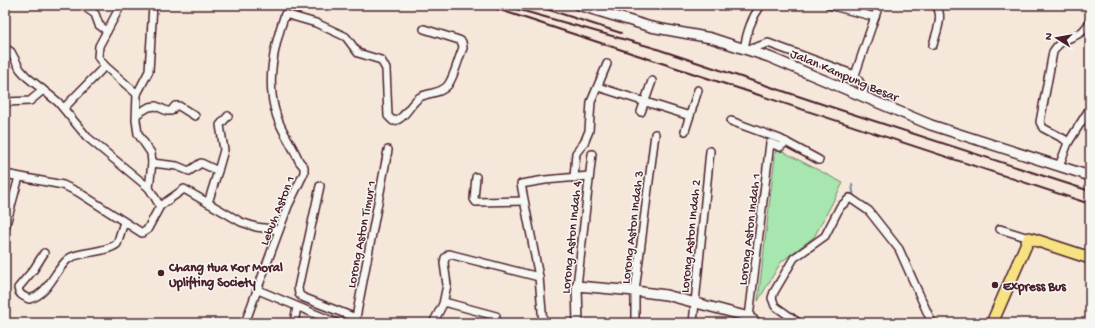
<svg xmlns="http://www.w3.org/2000/svg" width="1095" height="328" font-family="'Gochi Hand',sans-serif">
	<style>
		.green { fill: #a7e6ae; stroke: #78826c }
		.lines { fill: none; stroke-linecap: round; stroke-linejoin: round }
		.stream { stroke: #768aa4; stroke-width: 2 }
		.minor-casing { stroke: #4a1f2b; stroke-width: 10 }
		.tertiary-casing { stroke: #4a1f2b; stroke-width: 12 }
		.primary-casing { stroke: #4a1f2b; stroke-width: 14 }
		.minor { stroke: #f6f6f2; stroke-width: 7 }
		.tertiary { stroke: #f6f6f2; stroke-width: 9 }
		.primary { stroke: #f7e281; stroke-width: 11 }
		.rail { stroke: #4a1f2b; stroke-width: 2 }
		.poi-dot { fill: #4a1f2b; stroke: #f6f6f2; stroke-width: 1.5 }
		.labels { text-anchor: middle; stroke-width: 3; stroke-linejoin: round; paint-order: stroke }
		.street-label { font-size: 13px; fill: #4a1f2b; stroke: #f6f6f2 }
		.poi-label { font-size: 13px; font-weight: bold; fill: #4a1f2b; stroke: #f6f6f2; text-anchor: start }
	</style>
	<rect width="100%" height="100%" fill="#f5e8da"/>
	<filter id="ink" filterUnits="userSpaceOnUse"><feTurbulence type="fractalNoise" baseFrequency=".025" numOctaves="2"/><feDisplacementMap in="SourceGraphic" scale="8" xChannelSelector="R" yChannelSelector="G"/><feConvolveMatrix kernelMatrix="1 2 1 2 8 2 1 2 1" color-interpolation-filters="sRGB"/></filter>
	<g filter="url(#ink)">
		<polygon class="green" points="776,148 843,183 814,237 781,262 758,301"/>
		<g class="lines">
			<polyline class="stream" points="852,185 854,198"/>
			<g class="minor-casing">
				<g id="minor">
					<polyline points="82,5 95,14 99,25 107,31"/>
					<polyline points="121,5 99,46 98,57 105,66 137,94"/>
					<path d="M761,5C751,19 747,32 744,49L754,48L768,43L855,75"/>
					<polyline points="829,5 875,17"/>
					<path d="M933,45C936,33 945,14 935,5"/>
					<polyline points="5,48 11,52 20,69 27,77 58,102 87,137 149,188 160,206"/>
					<polyline points="598,87 690,116"/>
					<polyline points="863,96 864,89 855,75 879,5"/>
					<polyline points="5,102 30,101 43,90"/>
					<polyline points="64,108 105,66"/>
					<polyline points="641,112 652,81"/>
					<polyline points="137,114 149,107 156,106 167,111 171,111 175,106 179,106 195,116"/>
					<polyline points="731,121 780,139 819,160"/>
					<polyline points="685,131 698,90"/>
					<polyline points="1068,143 1090,108"/>
					<polyline points="152,163 177,166 189,171 201,163 218,171 208,203"/>
					<path d="M1059,166L1068,143L1064,139L1043,128L1040,122L1053,52C1064,32 1079,43 1090,21"/>
					<polyline points="218,171 224,150 220,125 228,116"/>
					<polyline points="5,174 63,185 78,192 142,233 147,230 160,206 184,189 241,222 256,227 279,230"/>
					<polyline points="476,177 474,199 476,202 524,201"/>
					<polyline points="574,178 576,153 584,143 589,131 591,102 607,64"/>
					<polyline points="320,186 298,288 299,294 302,297 356,318"/>
					<polyline points="149,188 152,163 151,153 138,134 136,120 137,94 149,71 153,5"/>
					<polyline points="5,228 19,177"/>
					<polyline points="1000,229 1029,238"/>
					<path d="M44,253L34,269L18,288C19,295 23,296 29,299C48,295 54,272 67,260C76,251 104,254 117,244L124,222"/>
					<polyline points="577,286 592,154"/>
					<polyline points="258,290 337,323"/>
					<polyline points="444,302 496,316"/>
					<polyline points="749,317 770,143 780,147 786,142"/>
					<path d="M245,323L288,206L304,173V167L299,161C293,146 282,132 277,117C265,83 274,46 285,14L316,23L342,35L346,37L358,53L381,60L386,69L388,116L393,121C405,120 410,103 420,97C429,92 441,94 448,85C455,75 458,59 463,48L462,42L459,40L424,29"/>
					<polyline points="294,323 297,307"/>
					<polyline points="355,323 388,150"/>
					<polyline points="433,323 443,304 447,285 444,263 445,258 449,254 539,277"/>
					<polyline points="543,323 539,277 521,184 545,180 589,176"/>
					<polyline points="635,323 635,291 655,134"/>
					<polyline points="693,323 710,151"/>
					<polyline points="799,323 775,306 772,298 774,292 794,258 825,236 840,207 850,198 869,211 899,249 932,323"/>
				</g>
			</g>
			<g class="tertiary-casing">
				<g id="tertiary">
					<polyline points="578,5 651,27 711,38 769,57 931,125 1090,176"/>
					<polyline points="578,323 577,286 635,291 666,295 749,317 757,323"/>
				</g>
			</g>
			<g class="primary-casing">
				<polyline id="primary" points="992,323 1029,238 1090,258"/>
			</g>
			<use href="#minor" class="minor"/>
			<use href="#tertiary" class="tertiary"/>
			<use href="#primary" class="primary"/>
			<g class="rail">
				<polyline points="485,5 1090,204"/>
				<polyline points="534,5 621,33"/>
				<polyline points="506,6 651,47 822,104 1090,191"/>
			</g>
		</g>
	</g>
	<g class="poi-dot">
		<circle cx="161" cy="273" r="4"/>
		<circle cx="995" cy="285" r="4"/>
	</g>
	<g class="labels">
		<g class="street-label">
			<text transform="translate(845 74) rotate(23)" y="5">Jalan Kampung Besar</text>
			<text transform="translate(276 210) rotate(-68)" y="5">Lebuh Aston 1</text>
			<text transform="translate(631 227) rotate(-83)" y="5">Lorong Aston Indah 3</text>
			<text transform="translate(748 229) rotate(-83)" y="5">Lorong Aston Indah 1</text>
			<text transform="translate(360 234) rotate(-79)" y="5">Lorong Aston Timur 1</text>
			<text transform="translate(689 236) rotate(-84)" y="5">Lorong Aston Indah 2</text>
			<text transform="translate(570 237) rotate(-84)" y="5">Lorong Aston Indah 4</text>
		</g>
		<g class="poi-label">
			<text x="169" y="271">Chang Hua Kor Moral<tspan x="169" dy="15">Uplifting Society</tspan></text>
			<text x="1003" y="290">Express Bus</text>
		</g>
	</g>
	<rect width="1095" height="328" fill="none" stroke="#f6f6f2" stroke-width="20"/>
	<rect x="10" y="10" width="1075" height="308" fill="none" stroke="#4a1f2b" stroke-width="1.5" filter="url(#ink)"/>
	<g transform="translate(1057 38) rotate(281)" stroke="#f6f6f2" stroke-width="3" paint-order="stroke">
	<path d="M0-3L7 15L0 10L-7 15Z" fill="#4a1f2b"/>
	<text y="-6" font-size="11" font-weight="bold" text-anchor="middle" fill="#4a1f2b">N</text>
	</g>
</svg>
